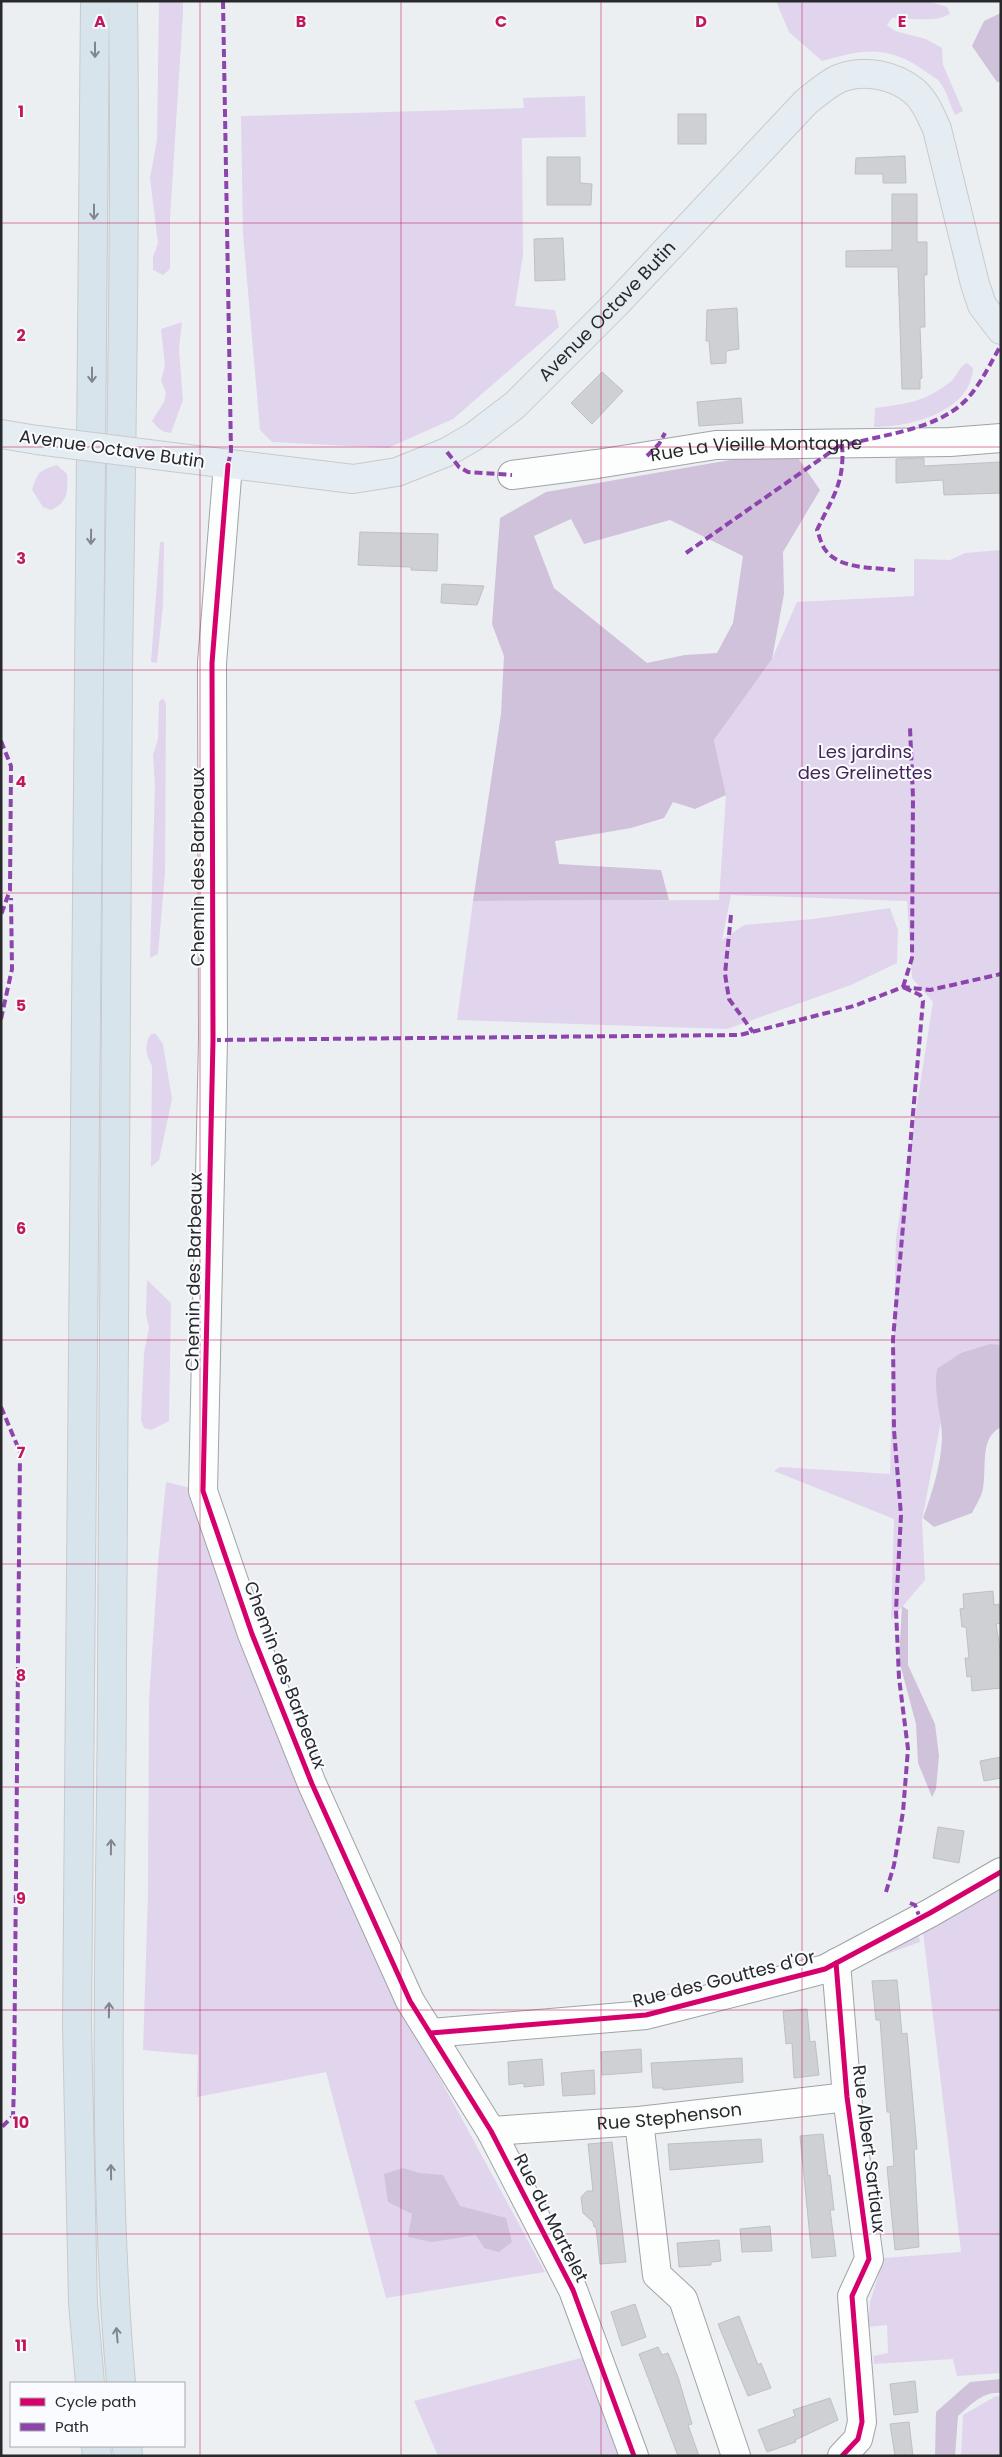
<svg xmlns="http://www.w3.org/2000/svg" width="1002" height="2457" font-family="Poppins,sans-serif">
	<style>
		.green { fill: #e0d5ec }
		.forest { fill: #cfc2da; fill-rule: evenodd }
		.building { fill: #ced0d3; stroke: #bec0c3 }
		.lines { fill: none; stroke-linecap: round; stroke-linejoin: round }
		.minor-casing { stroke: #a1a3a5; stroke-width: 30 }
		.major-casing { stroke: #c8cacc; stroke-width: 30 }
		.highway-casing { stroke: #c8cacc; stroke-width: 30 }
		.minor { stroke: #fcfdfd; stroke-width: 28 }
		.major { stroke: #e6edf2; stroke-width: 28 }
		.highway { stroke: #d8e4eb; stroke-width: 28 }
		.major-bridge-casing { stroke: #c8cacc; stroke-width: 30; stroke-linecap: butt }
		.major-bridge { stroke: #e6edf2; stroke-width: 28 }
		.quiet { stroke: #8e44ad; stroke-width: 4; stroke-dasharray: 8 4; stroke-linecap: butt }
		.cycleway-casing { stroke: #f9fbff; stroke-width: 8 }
		.cycleway { stroke: #d6006c; stroke-width: 5 }
		.oneway { stroke: #80868b }
		.grid { fill: none; stroke: #c2185b; stroke-width: 1; stroke-opacity: 0.55 }
		.labels { text-anchor: middle; stroke-width: 4; stroke-linejoin: round; paint-order: stroke }
		.street-label { font-size: 18px; fill: #27292b; stroke: #f9fbff }
		.park-label { font-size: 18px; fill: #452458; stroke: #f9fbff }
		.grid-label { font-size: 16px; text-anchor: middle; font-weight: bold; fill: #c2185b; stroke: #f9fbff; stroke-width: 4; stroke-linejoin: round; paint-order: stroke }
	</style>
	<rect width="100%" height="100%" fill="#eceff2"/>
	<g class="green">
		<polygon points="159,1 183,1 183,13 170,218 170,269 163,275 153,270 153,257 158,243 150,178 157,140"/>
		<path d="M776,1H927L947,7L950,13C939,24 908,17 892,18L887,25L895,31L926,39L942,48L943,65L963,111L955,115C950,105 946,88 938,80C933,76 927,73 922,69C885,44 862,50 822,61L789,32Z"/>
		<polygon points="585,96 586,137 522,138 523,255 515,306 555,310 559,327 453,419 388,448 272,442 260,430 243,234 241,116 524,108 523,98"/>
		<path d="M182,322L179,349L183,400L171,433C161,432 158,428 152,421L164,402L166,393L161,380L165,366L161,329Z"/>
		<path d="M967,363L973,368C971,412 910,427 874,427L875,408C906,404 924,402 949,383C958,377 957,368 967,363Z"/>
		<path d="M57,465L67,474C68,492 68,502 51,510L43,507L32,490C38,472 38,471 57,465Z"/>
		<polygon points="160,542 164,542 163,604 157,663 151,662"/>
		<polygon points="1001,550 1001,1359 952,1364 922,1520 925,1580 891,1620 894,1519 774,1471 780,1467 890,1474 896,1238 933,1002 912,978 907,901 731,895 722,940 744,925 813,919 890,908 898,930 897,963 851,985 727,1029 457,1020 473,901 719,900 726,795 714,740 772,659 797,602 914,596 914,559 950,560 965,553"/>
		<polygon points="163,698 166,704 165,873 158,954 150,958 155,786 153,755 158,739 159,702"/>
		<path d="M155,1033L163,1044L172,1099L159,1160L151,1167L152,1066C146,1054 144,1048 150,1035Z"/>
		<polygon points="147,1280 171,1303 169,1421 151,1430 144,1428 141,1420 144,1353 149,1328 146,1314"/>
		<polygon points="166,1482 203,1491 406,2016 545,2272 386,2298 326,2072 197,2097 198,2055 143,2050 148,1894 149,1700 158,1562"/>
		<polygon points="1001,1887 1001,2373 957,2376 953,2359 874,2364 873,2356 888,2353 887,2325 868,2327 870,2302 884,2258 961,2252 923,1932"/>
		<polygon points="918,1932 920,1942 857,1965"/>
		<polygon points="585,2357 621,2456 438,2456 414,2401"/>
		<polygon points="996,2396 1001,2397 1001,2456 961,2456 963,2415"/>
	</g>
	<g class="forest">
		<polygon points="1001,13 1001,82 997,82 972,46 984,21"/>
		<path d="M796,455L820,490L783,552L784,594L772,659L714,740L726,795L695,809L673,802L664,818L631,828L555,841L559,864L661,870L669,900L473,901L501,714L504,656L492,624L500,518L546,492L736,459ZM571,519L584,544L670,520L743,556L733,623L717,653L685,655L647,663L554,588L534,536Z"/>
		<path d="M990,1344L1001,1345V1427C979,1438 987,1468 983,1488C982,1496 976,1505 972,1513L934,1527L923,1518C932,1493 941,1465 942,1438C942,1415 933,1393 937,1369L961,1353Z"/>
		<polygon points="902,1606 908,1610 908,1665 935,1724 939,1756 936,1789 932,1797 918,1763 916,1724 899,1660"/>
		<polygon points="403,2168 419,2173 443,2175 460,2206 506,2218 512,2242 499,2252 484,2248 476,2235 432,2242 408,2237 412,2214 388,2202 384,2174"/>
		<path d="M1001,2379V2393C983,2391 971,2405 958,2416L955,2456H935L936,2412L970,2382Z"/>
	</g>
	<g class="building">
		<rect x="678" y="114" width="28" height="30"/>
		<polygon points="905,156 906,183 883,183 883,174 855,174 856,158"/>
		<polygon points="547,157 580,157 580,183 592,184 591,205 547,205"/>
		<polygon points="892,194 917,194 917,242 927,242 927,275 924,275 925,327 920,327 922,378 920,379 920,389 902,389 898,267 846,267 846,251 892,250"/>
		<polygon points="563,238 565,280 535,281 534,239"/>
		<polygon points="737,308 739,349 726,351 726,363 711,364 709,341 706,341 707,310"/>
		<polygon points="602,372 623,391 592,424 571,403"/>
		<polygon points="741,398 743,423 699,426 697,402"/>
		<polygon points="924,458 924,466 1001,462 1001,493 944,495 943,480 896,483 896,459"/>
		<polygon points="360,532 438,534 437,571 411,570 411,567 358,565"/>
		<polygon points="442,584 484,586 477,605 441,603"/>
		<polygon points="993,1591 994,1605 999,1604 1001,1621 1001,1623 996,1624 1001,1655 1001,1688 972,1691 971,1676 967,1677 965,1658 969,1658 966,1627 962,1627 960,1609 964,1608 963,1594"/>
		<polygon points="1001,1757 1001,1778 984,1781 980,1761"/>
		<polygon points="938,1827 964,1831 959,1863 933,1858"/>
		<polygon points="897,1980 902,2034 907,2033 917,2149 914,2150 919,2247 895,2250 887,2167 894,2166 890,2112 887,2112 880,2020 876,2020 872,1981"/>
		<polygon points="807,2009 810,2042 815,2041 819,2075 794,2078 792,2043 786,2044 783,2011"/>
		<polygon points="641,2049 642,2072 602,2075 601,2052"/>
		<polygon points="742,2058 743,2082 663,2090 663,2088 653,2088 651,2063"/>
		<polygon points="542,2059 544,2085 524,2087 524,2083 509,2085 508,2062"/>
		<polygon points="594,2070 595,2094 563,2096 561,2073"/>
		<polygon points="823,2134 828,2176 830,2175 834,2210 830,2210 836,2256 812,2258 800,2136"/>
		<polygon points="761,2139 763,2162 670,2170 668,2144"/>
		<polygon points="612,2142 626,2262 600,2264 596,2227 594,2227 593,2222 583,2213 581,2197 587,2191 593,2191 588,2144"/>
		<polygon points="770,2226 772,2251 742,2252 740,2229"/>
		<polygon points="719,2240 721,2261 711,2262 711,2265 679,2267 677,2243"/>
		<polygon points="635,2304 646,2337 622,2346 611,2312"/>
		<polygon points="739,2316 758,2365 761,2363 771,2388 748,2396 718,2324"/>
		<polygon points="658,2347 662,2355 668,2353 678,2377 692,2424 688,2425 699,2456 678,2456 639,2354"/>
		<polygon points="915,2381 918,2412 894,2415 890,2384"/>
		<polygon points="830,2398 838,2420 795,2440 796,2442 767,2452 758,2430 795,2416 793,2410"/>
		<polygon points="909,2422 913,2456 895,2456 890,2424"/>
	</g>
	<g class="lines">
		<g class="minor-casing">
			<g id="minor">
				<polyline points="228,465 212,663 213,1040 203,1491 252,1634 312,1784 410,2001 491,2131 573,2290 634,2456"/>
				<path id="s1" d="M512,475L597,464L716,445L950,442L1001,438"/>
				<polyline points="836,1963 847,2097 869,2259 852,2296 862,2422 858,2439 842,2456"/>
				<polyline points="431,2033 646,2015 825,1969 930,1913 1001,1872"/>
				<polyline points="639,2121 657,2275 683,2299 736,2456"/>
				<path id="s2" d="M491,2131L639,2121L847,2097"/>
			</g>
		</g>
		<g class="major-casing">
			<g id="major">
				<polyline points="1,434 37,440"/>
				<path id="s3" d="M172,457L353,479L397,472L447,452L473,437L515,405L615,305L806,102C816,94 826,85 838,79C863,68 895,75 915,92C926,102 931,116 937,129L975,284L982,305L1001,330"/>
			</g>
		</g>
		<g class="highway-casing">
			<g id="highway">
				<polyline points="90,2383 83,2303 77,2024 95,1"/>
				<path d="M121,2383C100,2145 112,1904 112,1665C113,1334 115,1003 118,672C121,449 126,224 123,1"/>
				<polyline points="96,2446 97,2456"/>
				<polyline points="127,2446 128,2456"/>
			</g>
		</g>
		<use href="#minor" class="minor"/>
		<use href="#major" class="major"/>
		<use href="#highway" class="highway"/>
		<g class="major-bridge-casing">
			<polyline id="major-bridge" points="37,440 172,457"/>
		</g>
		<use href="#major-bridge" class="major-bridge"/>
		<g class="quiet">
			<polyline points="223,1 231,451 228,465"/>
			<path d="M842,444C845,483 833,496 817,530C819,535 821,543 824,548C838,570 873,567 895,570"/>
			<path d="M849,444C886,434 938,429 966,400C981,384 990,364 1001,345"/>
			<polyline points="447,452 459,467 468,472 512,475"/>
			<polyline points="647,456 659,444 665,433"/>
			<polyline points="686,553 842,444"/>
			<polyline points="1,741 11,766 10,890 1,915"/>
			<polyline points="731,915 725,974 729,999 753,1032"/>
			<polyline points="903,987 912,958 913,797 910,728"/>
			<polyline points="1,1019 12,969 11,898"/>
			<polyline points="213,1040 740,1035 854,1006 903,987 930,990 1001,974"/>
			<polyline points="1,1407 20,1452 14,2087 13,2116 1,2128"/>
			<polyline points="886,1892 894,1865 903,1812 908,1749 899,1678 896,1610 901,1515 894,1430 893,1339 923,1001 920,995 903,987"/>
			<polyline points="910,1903 915,1905 920,1918"/>
		</g>
		<g class="cycleway-casing">
			<g id="cycleway">
				<polyline points="228,465 212,663 213,1040 203,1491 252,1634 312,1784 410,2001 491,2131 573,2290 634,2456"/>
				<polyline points="836,1963 847,2097 869,2259 852,2296 862,2422 858,2439 842,2456"/>
				<polyline points="431,2033 646,2015 825,1969 930,1913 1001,1872"/>
			</g>
		</g>
		<use href="#cycleway" class="cycleway"/>
	</g>
	<defs><path id="oneway-shaft" d="M-6 0H5M1.5-3L5.5 0L1.5 3" fill="none" stroke-width="1.6" stroke-linecap="round" stroke-linejoin="round" transform="scale(1.25)"/></defs>
	<g class="oneway">
		<use href="#oneway-shaft" transform="translate(95 50) rotate(90)"/>
		<use href="#oneway-shaft" transform="translate(94 212) rotate(90)"/>
		<use href="#oneway-shaft" transform="translate(92 375) rotate(90)"/>
		<use href="#oneway-shaft" transform="translate(91 537) rotate(91)"/>
		<use href="#oneway-shaft" transform="translate(111 1847) rotate(-89)"/>
		<use href="#oneway-shaft" transform="translate(109 2010) rotate(-89)"/>
		<use href="#oneway-shaft" transform="translate(111 2172) rotate(-91)"/>
		<use href="#oneway-shaft" transform="translate(117 2335) rotate(-95)"/>
	</g>
	<path class="grid" d="M200,1V2456M401,1V2456M601,1V2456M802,1V2456M1,223H1001M1,447H1001M1,670H1001M1,893H1001M1,1117H1001M1,1340H1001M1,1564H1001M1,1787H1001M1,2010H1001M1,2234H1001"/>
	<g class="labels">
		<g class="street-label">
			<text dy="6" stroke="none"><textPath href="#s3" startOffset="495">Avenue Octave Butin</textPath></text>
			<text transform="translate(112 449) rotate(8)" y="6">Avenue Octave Butin</text>
			<text dy="6" stroke="none"><textPath href="#s1" startOffset="246">Rue La Vieille Montagne</textPath></text>
			<text transform="translate(198 867) rotate(-90)" y="6">Chemin des Barbeaux</text>
			<text transform="translate(194 1272) rotate(-89)" y="6">Chemin des Barbeaux</text>
			<text transform="translate(285 1675) rotate(69)" y="6">Chemin des Barbeaux</text>
			<text transform="translate(724 1979) rotate(-14)" y="6">Rue des Gouttes d'Or</text>
			<text dy="6" stroke="none"><textPath href="#s2" startOffset="179">Rue Stephenson</textPath></text>
			<text transform="translate(869 2149) rotate(83)" y="6">Rue Albert Sartiaux</text>
			<text transform="translate(551 2218) rotate(63)" y="6">Rue du Martelet</text>
		</g>
		<g class="park-label">
			<text x="865" y="758">Les jardins<tspan x="865" dy="21">des Grelinettes</tspan></text>
		</g>
	</g>
	<g class="grid-label">
		<text x="100" y="27">A</text>
		<text x="301" y="27">B</text>
		<text x="501" y="27">C</text>
		<text x="701" y="27">D</text>
		<text x="902" y="27">E</text>
		<text x="21" y="117">1</text>
		<text x="21" y="341">2</text>
		<text x="21" y="564">3</text>
		<text x="21" y="787">4</text>
		<text x="21" y="1011">5</text>
		<text x="21" y="1234">6</text>
		<text x="21" y="1458">7</text>
		<text x="21" y="1681">8</text>
		<text x="21" y="1904">9</text>
		<text x="21" y="2128">10</text>
		<text x="21" y="2351">11</text>
	</g>
	<rect width="1002" height="2457" fill="none" stroke="#27292b" stroke-width="5"/>
	<rect x="10" y="2382" width="175" height="65" fill="#f9fbff" stroke="#a5a7aa"/>
	<rect x="20" y="2398" width="25" height="8" fill="#d6006c" stroke="#a5a7aa"/>
	<text x="55" y="2407" font-size="15" fill="#27292b">Cycle path</text>
	<rect x="20" y="2423" width="25" height="8" fill="#8e44ad" stroke="#a5a7aa"/>
	<text x="55" y="2432" font-size="15" fill="#27292b">Path</text>
</svg>
